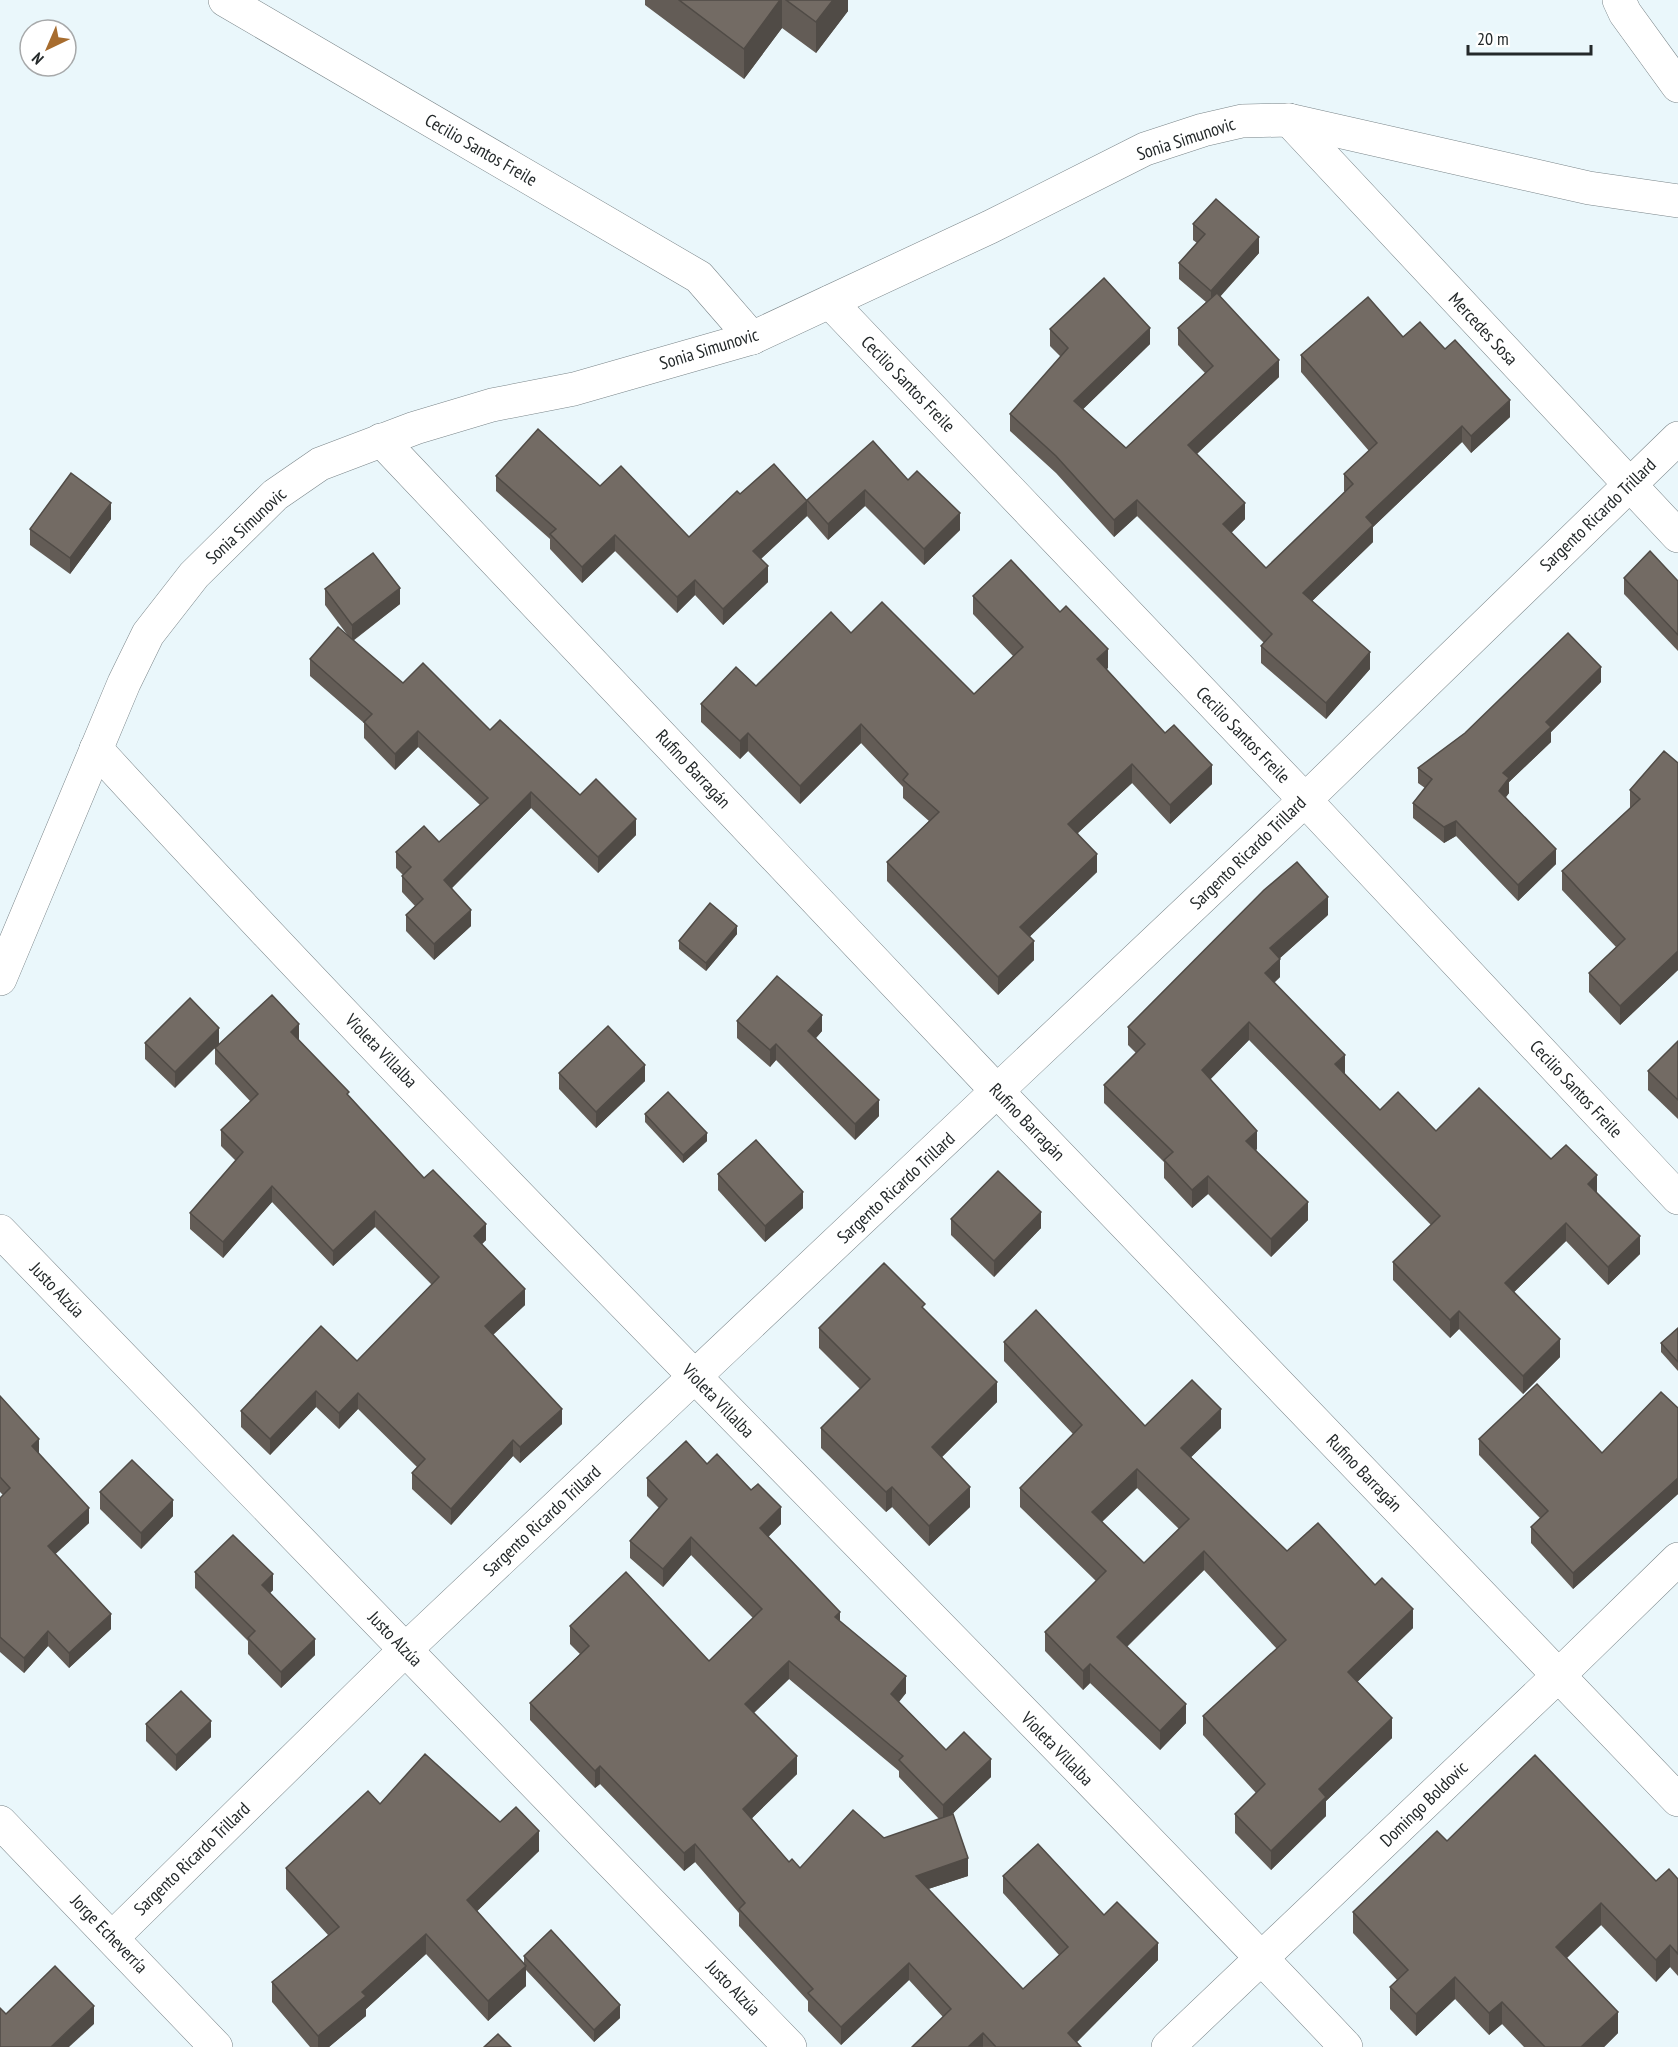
<svg xmlns="http://www.w3.org/2000/svg" width="1678" height="2047" font-family="'PT Sans Narrow',sans-serif">
	<style>
		.lines { fill: none; stroke-linecap: round; stroke-linejoin: round }
		.minor-casing { stroke: #7a8589; stroke-width: 34 }
		.minor { stroke: #fff; stroke-width: 33 }
		.wall { fill: #635c56; fill-rule: evenodd }
		.shaded-wall { fill: #504b46 }
		.building { fill: #736b64; stroke: #504b46; stroke-width: 1.5; fill-rule: evenodd }
		.labels { text-anchor: middle; stroke-width: 6; stroke-linejoin: round; paint-order: stroke }
		.street-label { font-size: 18px; fill: #24292a; stroke: #fff }
	</style>
	<rect width="100%" height="100%" fill="#eaf7fb"/>
	<g class="lines">
		<g class="minor-casing">
			<g id="minor">
				<polyline points="225,0 699,277 752,338"/>
				<polyline points="1619,0 1625,13 1678,86"/>
				<polyline points="1289,120 1678,536"/>
				<polyline points="830,302 1305,800 1678,1198"/>
				<polyline points="381,440 998,1092 1678,1800"/>
				<path d="M96,749C502,1192 933,1611 1346,2047"/>
				<polyline points="0,979 124,683 148,634 194,575 275,495 320,464 415,428 492,405 574,389 752,338 990,227 1145,149 1203,130 1242,121 1289,120 1589,188 1678,201"/>
				<polyline points="0,1231 790,2047"/>
				<polyline points="0,1822 216,2047"/>
				<polyline points="113,1937 405,1650 1305,800 1678,438"/>
				<polyline points="1168,2047 1558,1676 1678,1559"/>
			</g>
		</g>
		<use href="#minor" class="minor"/>
	</g>
	<g class="wall">
		<polygon points="645,0 848,0 848,11 816,53 782,28 744,79 645,5"/>
		<polygon points="1193,224 1259,253 1220,296 1279,377 1197,454 1245,519 1231,533 1266,568 1345,492 1344,491 1344,474 1369,451 1301,372 1301,355 1403,337 1445,349 1510,417 1471,453 1462,442 1373,527 1373,542 1312,601 1370,669 1326,719 1261,663 1261,646 1264,643 1137,516 1114,537 1056,473 1010,431 1010,414 1061,357 1050,346 1050,329 1150,344 1083,409 1126,448 1205,373 1178,345 1178,328 1206,302 1179,279 1179,263 1197,243 1193,240"/>
		<polygon points="496,476 600,486 689,537 740,494 807,501 908,480 960,530 924,565 865,506 828,540 807,516 761,559 768,582 723,625 695,595 677,613 615,551 582,583 550,549 550,539 496,491"/>
		<polygon points="111,519 70,574 30,545 30,529"/>
		<polygon points="1624,578 1678,581 1678,651 1624,594"/>
		<polygon points="325,589 400,604 353,641 403,683 490,730 636,835 598,873 531,808 452,888 471,926 434,960 406,931 406,915 415,906 402,892 402,876 403,875 396,868 396,852 439,842 480,805 418,747 395,770 364,738 364,723 310,676 310,659 349,637 325,605"/>
		<polygon points="973,596 1108,668 1106,669 1212,784 1170,824 1132,783 1078,833 1097,872 1029,937 1034,960 998,995 887,881 887,862 929,821 903,798 903,787 861,743 800,804 748,751 740,759 701,722 701,704 756,686 851,633 974,694 1013,656 973,614"/>
		<polygon points="1601,682 1551,732 1551,742 1509,782 1509,793 1506,797 1556,864 1518,901 1456,836 1444,843 1413,818 1413,803 1425,788 1418,783 1418,768"/>
		<polygon points="1678,763 1678,970 1620,1025 1589,992 1589,973 1616,947 1562,890 1562,871 1630,808 1630,790"/>
		<polygon points="1328,915 1280,958 1280,977 1274,983 1345,1073 1345,1074 1380,1110 1436,1131 1551,1159 1597,1193 1640,1254 1608,1285 1566,1241 1514,1292 1560,1357 1523,1394 1459,1329 1450,1338 1393,1280 1393,1262 1431,1225 1249,1040 1210,1079 1257,1149 1256,1150 1308,1220 1271,1257 1208,1194 1192,1208 1164,1178 1164,1162 1104,1103 1104,1085 1136,1053 1128,1045 1128,1027"/>
		<polygon points="737,934 706,971 679,949 679,941"/>
		<polygon points="190,998 175,1088 145,1059 145,1043"/>
		<polygon points="737,1021 822,1031 816,1038 879,1116 855,1140 776,1060 770,1067 737,1038"/>
		<polygon points="299,1040 349,1096 424,1178 486,1240 482,1244 525,1305 493,1335 562,1424 520,1463 513,1456 451,1525 412,1489 412,1473 417,1467 358,1409 339,1429 316,1407 270,1455 241,1427 241,1411 357,1361 432,1285 375,1227 333,1266 272,1202 223,1258 190,1229 190,1213 236,1161 221,1146 221,1130 250,1101 215,1064 215,1048"/>
		<polygon points="1678,1041 1678,1119 1648,1090 1648,1071"/>
		<polygon points="559,1073 645,1081 596,1128 559,1089"/>
		<polygon points="645,1114 707,1141 683,1163 645,1122"/>
		<polygon points="718,1174 803,1208 765,1242 718,1190"/>
		<polygon points="951,1219 1041,1228 994,1277 951,1235"/>
		<polygon points="925,1310 997,1402 942,1457 970,1507 929,1546 892,1507 886,1512 821,1448 821,1428 860,1389 819,1348 819,1328"/>
		<polygon points="1678,1328 1678,1371 1661,1352 1661,1343"/>
		<path d="M1004,1342L1145,1426L1221,1428L1191,1457L1287,1551L1413,1628L1357,1682L1392,1738L1326,1801V1816L1271,1870L1235,1833V1814L1256,1793L1203,1735V1716L1277,1649L1204,1570L1127,1647L1186,1723L1160,1750L1090,1683L1083,1690L1045,1651V1632L1096,1581L1020,1507V1488L1073,1434L1004,1361ZM1137,1488L1179,1529L1144,1563L1102,1522Z"/>
		<polygon points="0,1396 39,1454 89,1523 55,1554 111,1629 69,1668 48,1646 24,1673 0,1652 0,1498 3,1495 0,1492"/>
		<polygon points="1678,1408 1678,1494 1573,1589 1531,1543 1531,1527 1540,1518 1479,1455 1479,1439 1602,1453"/>
		<path d="M707,1464L781,1524L768,1537L840,1621L906,1693L899,1702L946,1750L991,1777L952,1814L968,1876L928,1889L1023,1989L1059,1955L1003,1893V1876L1104,1915L1158,1960L1077,2042L1081,2047H912L943,2017L909,1980L841,2045L808,2011V2001L739,1926V1913L695,1862L684,1871L600,1784L595,1788L530,1720V1703L580,1654L570,1644V1626L709,1661L753,1618L691,1555L663,1587L630,1558V1541L659,1508L647,1496V1478ZM789,1679L899,1771V1777L939,1819L800,1868L789,1862L752,1818L797,1774L754,1713Z"/>
		<polygon points="100,1492 173,1516 141,1549 100,1509"/>
		<polygon points="195,1572 273,1590 270,1593 315,1655 281,1688 248,1654 248,1641 195,1588"/>
		<polygon points="146,1724 211,1737 176,1771 146,1741"/>
		<polygon points="380,1804 500,1822 539,1851 477,1911 524,1964 524,1956 620,2018 594,2042 526,1970 526,1986 488,2021 426,1954 366,2009 366,2016 329,2047 310,2047 272,2002 272,1982 328,1935 286,1889 286,1868"/>
		<polygon points="1447,1841 1656,1881 1678,1879 1678,1976 1670,1967 1656,1982 1601,1925 1567,1958 1618,2033 1604,2047 1524,2047 1502,2024 1489,2035 1455,1999 1416,2036 1390,2009 1390,1987 1397,1980 1353,1933 1353,1912"/>
	</g>
	<g class="shaded-wall">
		<polygon points="780,0 782,0 782,28 744,79 744,49"/>
		<polygon points="833,0 848,0 848,11 816,53 816,22"/>
		<polygon points="1259,237 1259,253 1211,307 1211,291"/>
		<polygon points="1150,328 1150,344 1074,418 1074,401"/>
		<polygon points="1279,360 1279,377 1188,462 1188,445"/>
		<polygon points="1510,400 1510,417 1471,453 1471,436"/>
		<polygon points="1462,426 1462,442 1373,527 1373,542 1303,610 1303,593 1366,517"/>
		<polygon points="865,490 865,506 828,540 828,524"/>
		<polygon points="1137,500 1137,516 1114,537 1114,520"/>
		<polygon points="807,501 807,516 753,566 753,551"/>
		<polygon points="111,503 111,519 70,574 70,558"/>
		<polygon points="1245,503 1245,519 1223,541 1223,524"/>
		<polygon points="960,513 960,530 924,565 924,549"/>
		<polygon points="615,535 615,551 582,583 582,567"/>
		<polygon points="768,566 768,582 723,625 723,609"/>
		<polygon points="695,580 695,595 677,613 677,597"/>
		<polygon points="400,588 400,604 352,641 352,625"/>
		<polygon points="1108,649 1108,668 1097,678 1097,659"/>
		<polygon points="1370,652 1370,669 1326,719 1326,703"/>
		<polygon points="1601,667 1601,682 1551,732 1551,742 1509,782 1509,793 1499,806 1499,791 1503,773 1546,722"/>
		<polygon points="861,724 861,743 800,804 800,786"/>
		<polygon points="418,731 418,747 395,770 395,754"/>
		<polygon points="748,733 748,751 740,759 740,741"/>
		<polygon points="1132,764 1132,783 1068,842 1068,824"/>
		<polygon points="1212,765 1212,784 1170,824 1170,805"/>
		<polygon points="531,792 531,808 444,896 444,880"/>
		<polygon points="636,819 636,835 598,873 598,857"/>
		<polygon points="1456,821 1456,836 1444,843 1444,827"/>
		<polygon points="1556,849 1556,864 1518,901 1518,885"/>
		<polygon points="1097,854 1097,872 1020,946 1020,927"/>
		<polygon points="1328,897 1328,915 1270,967 1270,948"/>
		<polygon points="471,910 471,926 434,960 434,944"/>
		<polygon points="737,926 737,934 706,971 706,963"/>
		<polygon points="1034,941 1034,960 998,995 998,977"/>
		<polygon points="1678,951 1678,970 1620,1025 1620,1006"/>
		<polygon points="1280,959 1280,977 1265,991 1265,973"/>
		<polygon points="822,1015 822,1031 808,1047 808,1031"/>
		<polygon points="1249,1022 1249,1040 1202,1088 1202,1070"/>
		<polygon points="299,1024 299,1040 291,1048 291,1032"/>
		<polygon points="219,1028 219,1044 175,1088 175,1072"/>
		<polygon points="776,1044 776,1060 770,1067 770,1050"/>
		<polygon points="1345,1055 1345,1073 1335,1083 1335,1064"/>
		<polygon points="645,1065 645,1081 596,1128 596,1112"/>
		<polygon points="879,1100 879,1116 855,1140 855,1124"/>
		<polygon points="1257,1131 1257,1149 1246,1159 1246,1141"/>
		<polygon points="707,1133 707,1141 683,1163 683,1155"/>
		<polygon points="1597,1175 1597,1193 1588,1184"/>
		<polygon points="1208,1176 1208,1194 1192,1208 1192,1190"/>
		<polygon points="272,1186 272,1202 223,1258 223,1242"/>
		<polygon points="803,1192 803,1208 765,1242 765,1226"/>
		<polygon points="1308,1202 1308,1220 1271,1257 1271,1239"/>
		<polygon points="375,1211 375,1227 333,1266 333,1251"/>
		<polygon points="1041,1212 1041,1228 994,1277 994,1261"/>
		<polygon points="1566,1223 1566,1241 1505,1301 1505,1283"/>
		<polygon points="486,1224 486,1240 474,1252 474,1236"/>
		<polygon points="1640,1236 1640,1254 1608,1285 1608,1267"/>
		<polygon points="525,1289 525,1305 485,1342 485,1326"/>
		<polygon points="1459,1311 1459,1329 1450,1338 1450,1320"/>
		<polygon points="1560,1339 1560,1357 1523,1394 1523,1376"/>
		<polygon points="997,1382 997,1402 932,1467 932,1447"/>
		<polygon points="316,1391 316,1407 270,1455 270,1439"/>
		<polygon points="358,1393 358,1409 339,1429 339,1413"/>
		<polygon points="562,1409 562,1424 520,1463 520,1447"/>
		<polygon points="1221,1409 1221,1428 1181,1467 1181,1448"/>
		<polygon points="39,1439 39,1454 32,1446"/>
		<polygon points="513,1440 513,1456 451,1525 451,1509"/>
		<polygon points="1137,1469 1137,1488 1092,1531 1092,1512"/>
		<polygon points="1678,1478 1678,1494 1573,1589 1573,1573"/>
		<polygon points="892,1487 892,1507 886,1512 886,1492"/>
		<polygon points="970,1487 970,1507 929,1546 929,1526"/>
		<polygon points="173,1500 173,1516 141,1549 141,1533"/>
		<polygon points="781,1507 781,1524 760,1545 760,1528"/>
		<polygon points="89,1508 89,1523 48,1561 48,1546"/>
		<polygon points="691,1537 691,1555 663,1587 663,1569"/>
		<polygon points="1204,1551 1204,1570 1117,1656 1117,1637"/>
		<polygon points="273,1574 273,1590 262,1601 262,1585"/>
		<polygon points="1413,1609 1413,1628 1348,1691 1348,1672"/>
		<polygon points="840,1612 840,1629 835,1617"/>
		<polygon points="111,1614 111,1629 69,1668 69,1653"/>
		<polygon points="48,1631 48,1646 24,1673 24,1658"/>
		<polygon points="315,1639 315,1655 281,1688 281,1672"/>
		<polygon points="789,1661 789,1679 745,1721 745,1704"/>
		<polygon points="1090,1664 1090,1683 1083,1690 1083,1671"/>
		<polygon points="906,1676 906,1693 891,1711 891,1694"/>
		<polygon points="1186,1704 1186,1723 1160,1750 1160,1731"/>
		<polygon points="1392,1718 1392,1738 1326,1801 1326,1816 1271,1870 1271,1851 1319,1789"/>
		<polygon points="211,1721 211,1737 176,1771 176,1755"/>
		<polygon points="797,1756 797,1774 743,1827 743,1809"/>
		<polygon points="991,1759 991,1777 943,1823 943,1805"/>
		<polygon points="600,1766 600,1784 595,1788 595,1771"/>
		<polygon points="539,1831 539,1851 467,1921 467,1900"/>
		<polygon points="695,1844 695,1862 684,1871 684,1853"/>
		<polygon points="968,1858 968,1876 916,1893 916,1876"/>
		<polygon points="1601,1903 1601,1925 1556,1968 1556,1947"/>
		<polygon points="426,1934 426,1954 366,2009 366,2016 329,2047 318,2047 318,2036 362,1992"/>
		<polygon points="1158,1943 1158,1960 1072,2047 1068,2033"/>
		<polygon points="1670,1945 1670,1967 1656,1982 1656,1960"/>
		<polygon points="909,1963 909,1980 841,2045 841,2027"/>
		<polygon points="526,1966 526,1986 488,2021 488,2001"/>
		<polygon points="1455,1977 1455,1999 1416,2036 1416,2014"/>
		<polygon points="1502,2002 1502,2024 1489,2035 1489,2013"/>
		<polygon points="620,2005 620,2018 594,2042 594,2030"/>
		<polygon points="94,2006 94,2024 69,2047 51,2047"/>
		<polygon points="1618,2012 1618,2033 1604,2047 1581,2047"/>
		<polygon points="983,2033 983,2047 968,2047"/>
	</g>
	<g class="building">
		<polygon points="679,0 780,0 744,49"/>
		<polygon points="786,0 833,0 816,22"/>
		<polygon points="1216,199 1259,237 1211,291 1179,263 1205,234 1193,224"/>
		<polygon points="1104,278 1150,328 1074,401 1126,448 1213,366 1178,328 1217,293 1279,360 1188,445 1245,503 1223,524 1266,568 1353,484 1344,474 1377,443 1301,355 1368,297 1403,337 1420,322 1445,349 1455,340 1510,400 1471,436 1462,426 1366,517 1373,525 1303,593 1370,652 1326,703 1261,646 1272,634 1137,500 1114,520 1056,456 1010,414 1068,348 1050,329"/>
		<polygon points="538,429 600,486 621,466 689,537 737,491 740,494 774,464 807,501 753,551 768,566 723,609 695,580 677,597 615,535 582,567 550,534 556,529 496,476"/>
		<polygon points="873,441 908,480 917,471 960,513 924,549 865,490 828,524 807,500"/>
		<polygon points="71,473 111,503 70,558 30,529"/>
		<polygon points="1650,551 1678,581 1678,635 1624,578"/>
		<polygon points="373,553 400,588 352,625 325,589"/>
		<polygon points="1011,560 1060,612 1066,606 1108,649 1097,659 1165,733 1174,725 1212,765 1170,805 1132,764 1068,824 1097,854 1020,927 1034,941 998,977 887,862 939,812 903,780 908,774 861,724 800,786 748,733 740,741 701,704 736,667 756,686 831,612 851,633 882,602 974,694 1023,647 973,596"/>
		<polygon points="338,627 403,683 423,663 490,730 500,720 580,795 596,779 636,819 598,857 531,792 444,880 471,910 434,944 406,915 423,899 402,876 411,867 396,852 424,826 439,842 488,798 418,731 395,754 364,722 372,714 310,659"/>
		<polygon points="1568,633 1601,667 1546,722 1551,727 1503,773 1509,778 1499,791 1556,849 1518,885 1456,821 1444,827 1413,803 1432,779 1418,768 1465,733"/>
		<polygon points="1664,751 1678,763 1678,951 1620,1006 1589,973 1625,939 1562,871 1640,799 1630,790"/>
		<polygon points="1297,862 1328,897 1270,948 1280,959 1265,973 1345,1055 1335,1064 1380,1110 1398,1092 1436,1131 1479,1088 1551,1159 1566,1145 1597,1175 1588,1184 1640,1236 1608,1267 1566,1223 1505,1283 1560,1339 1523,1376 1459,1311 1450,1320 1393,1262 1440,1216 1249,1022 1202,1070 1257,1131 1246,1141 1308,1202 1271,1239 1208,1176 1192,1190 1164,1160 1173,1152 1104,1085 1145,1044 1128,1027 1264,890"/>
		<polygon points="710,903 737,926 706,963 679,941"/>
		<polygon points="777,976 822,1015 808,1031 879,1100 855,1124 776,1044 770,1050 737,1021"/>
		<polygon points="272,995 299,1024 291,1032 349,1092 347,1094 424,1178 433,1170 486,1224 474,1236 525,1289 485,1326 562,1409 520,1447 513,1440 451,1509 412,1473 425,1459 358,1393 339,1413 316,1391 270,1439 241,1411 321,1326 357,1361 439,1277 375,1211 333,1251 272,1186 223,1242 190,1213 243,1152 221,1130 258,1094 215,1048"/>
		<polygon points="190,998 219,1028 175,1072 145,1043"/>
		<polygon points="608,1026 645,1065 596,1112 559,1073"/>
		<polygon points="1678,1041 1678,1100 1648,1071"/>
		<polygon points="668,1092 707,1133 683,1155 645,1114"/>
		<polygon points="756,1140 803,1192 765,1226 718,1174"/>
		<polygon points="998,1171 1041,1212 994,1261 951,1219"/>
		<polygon points="884,1263 925,1304 922,1307 997,1382 932,1447 970,1487 929,1526 892,1487 886,1492 821,1428 870,1379 819,1328"/>
		<path d="M1036,1310L1145,1426L1192,1380L1221,1409L1181,1448L1287,1551L1318,1523L1375,1585L1382,1578L1413,1609L1348,1672L1392,1718L1319,1789L1326,1797L1271,1851L1235,1814L1265,1784L1203,1716L1286,1640L1204,1551L1117,1637L1186,1704L1160,1731L1090,1664L1083,1671L1045,1632L1106,1571L1020,1488L1082,1425L1004,1342ZM1137,1469L1189,1519L1144,1563L1092,1512Z"/>
		<polygon points="1678,1328 1678,1362 1661,1343"/>
		<polygon points="1537,1384 1602,1453 1661,1392 1678,1408 1678,1478 1573,1573 1531,1527 1548,1511 1479,1439"/>
		<polygon points="0,1396 39,1439 32,1446 89,1508 48,1546 111,1614 69,1653 48,1631 24,1658 0,1637 0,1498 10,1488 0,1477"/>
		<polygon points="686,1441 707,1464 717,1454 751,1490 758,1484 781,1507 760,1528 840,1612 835,1617 906,1676 891,1694 946,1750 964,1732 991,1759 943,1805 899,1760 903,1756 789,1661 745,1704 797,1756 743,1809 789,1862 792,1859 800,1868 853,1810 884,1838 953,1814 968,1858 916,1876 1023,1989 1068,1947 1003,1876 1038,1844 1104,1915 1117,1902 1158,1943 1068,2033 1081,2047 996,2047 983,2033 968,2047 912,2047 951,2009 909,1963 841,2027 808,1993 813,1989 739,1909 745,1903 695,1844 684,1853 600,1766 595,1771 530,1703 589,1646 570,1626 626,1572 709,1661 762,1609 691,1537 663,1569 630,1541 667,1499 647,1478"/>
		<polygon points="132,1460 173,1500 141,1533 100,1492"/>
		<polygon points="233,1535 273,1574 262,1585 315,1639 281,1672 248,1638 255,1631 195,1572"/>
		<polygon points="181,1691 211,1721 176,1755 146,1724"/>
		<polygon points="425,1754 500,1822 516,1807 539,1831 467,1900 526,1966 488,2001 426,1934 362,1992 366,1996 318,2036 272,1982 339,1927 286,1868 368,1791 380,1804"/>
		<polygon points="1535,1755 1656,1881 1669,1869 1678,1879 1678,1954 1670,1945 1656,1960 1601,1903 1556,1947 1618,2012 1581,2047 1545,2047 1502,2002 1489,2013 1455,1977 1416,2014 1390,1987 1408,1970 1353,1912 1437,1831 1447,1841"/>
		<polygon points="551,1930 620,2005 594,2030 524,1956"/>
		<polygon points="55,1966 94,2006 51,2047 0,2047 0,2008 6,2014"/>
		<polygon points="498,2034 511,2047 484,2047"/>
	</g>
	<g class="labels">
		<g class="street-label">
			<text transform="translate(1186 139) rotate(-18)" y="6">Sonia Simunovic</text>
			<text transform="translate(481 150) rotate(30)" y="6">Cecilio Santos Freile</text>
			<text transform="translate(1483 329) rotate(47)" y="6">Mercedes Sosa</text>
			<text transform="translate(709 349) rotate(-17)" y="6">Sonia Simunovic</text>
			<text transform="translate(908 384) rotate(46)" y="6">Cecilio Santos Freile</text>
			<text transform="translate(1598 515) rotate(-44)" y="6">Sargento Ricardo Trillard</text>
			<text transform="translate(246 526) rotate(-43)" y="6">Sonia Simunovic</text>
			<text transform="translate(1243 735) rotate(46)" y="6">Cecilio Santos Freile</text>
			<text transform="translate(693 769) rotate(47)" y="6">Rufino Barragán</text>
			<text transform="translate(1248 853) rotate(-44)" y="6">Sargento Ricardo Trillard</text>
			<text transform="translate(381 1051) rotate(46)" y="6">Violeta Villalba</text>
			<text transform="translate(1576 1089) rotate(47)" y="6">Cecilio Santos Freile</text>
			<text transform="translate(1027 1122) rotate(46)" y="6">Rufino Barragán</text>
			<text transform="translate(896 1188) rotate(-43)" y="6">Sargento Ricardo Trillard</text>
			<text transform="translate(57 1290) rotate(46)" y="6">Justo Alzúa</text>
			<text transform="translate(718 1401) rotate(46)" y="6">Violeta Villalba</text>
			<text transform="translate(1364 1473) rotate(46)" y="6">Rufino Barragán</text>
			<text transform="translate(542 1521) rotate(-43)" y="6">Sargento Ricardo Trillard</text>
			<text transform="translate(395 1639) rotate(46)" y="6">Justo Alzúa</text>
			<text transform="translate(1057 1749) rotate(46)" y="6">Violeta Villalba</text>
			<text transform="translate(1424 1804) rotate(-44)" y="6">Domingo Boldovic</text>
			<text transform="translate(192 1859) rotate(-44)" y="6">Sargento Ricardo Trillard</text>
			<text transform="translate(109 1934) rotate(46)" y="6">Jorge Echeverría</text>
			<text transform="translate(733 1988) rotate(46)" y="6">Justo Alzúa</text>
		</g>
	</g>
	<g transform="translate(48 48) rotate(224)"><circle r="28" fill="#ffffff" stroke="#a7a9aa" stroke-width="1.5"/>
	<path d="M0-4.5L10 22L0 15L-10 22Z" fill="#a76c2e"/>
	<text y="-9" font-size="16" font-weight="bold" text-anchor="middle" fill="#24292a">N</text>
	</g>
	<path d="M1468 45v9h123v-9" fill="none" stroke="#24292a" stroke-width="3"/>
	<text x="1477" y="45" font-size="18" fill="#24292a" stroke="#ffffff" stroke-width="4.5" paint-order="stroke">20 m</text>
</svg>
